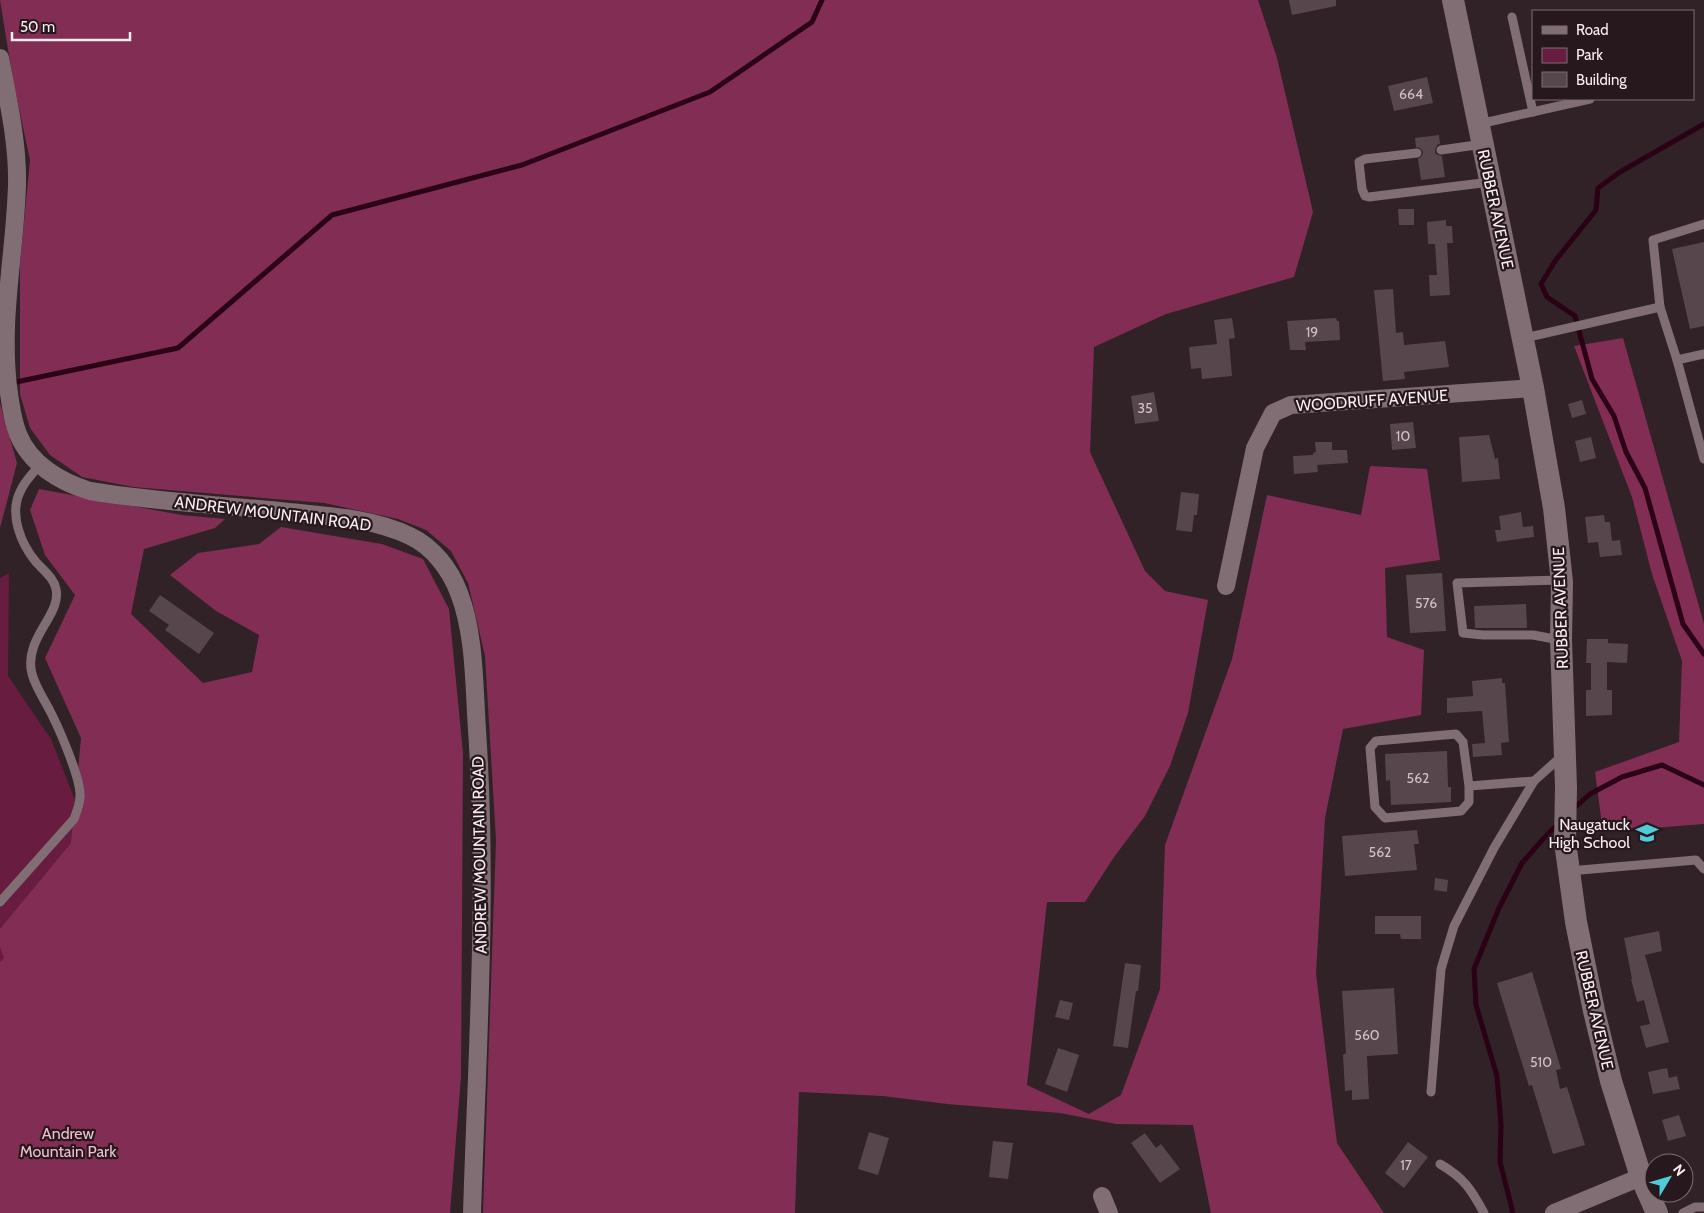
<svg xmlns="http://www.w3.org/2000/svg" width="1704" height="1213" font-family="Cabin,sans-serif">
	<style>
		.green { fill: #681c3f }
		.forest { fill: #822d53 }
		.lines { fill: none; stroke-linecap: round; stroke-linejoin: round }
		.stream { stroke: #2b0215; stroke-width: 5 }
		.building { fill: #57464c }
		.service { stroke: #806e74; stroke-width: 9 }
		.minor { stroke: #806e74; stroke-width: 18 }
		.tertiary { stroke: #806e74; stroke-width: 22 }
		.labels { text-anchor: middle; stroke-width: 4.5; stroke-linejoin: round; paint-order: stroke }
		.number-label { font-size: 14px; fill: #d0c3c7 }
		.street-label { font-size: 16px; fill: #f8edf0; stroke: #27181e }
		.poi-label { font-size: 16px; fill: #f8edf0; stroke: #27181e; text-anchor: end }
		.park-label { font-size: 16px; fill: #f0becf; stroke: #27181e }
	</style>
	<rect width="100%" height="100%" fill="#312227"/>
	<polygon class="green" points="9,573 8,676 51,739 119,912 0,1213 0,578"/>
	<g class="forest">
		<polygon points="0,0 1258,0 1277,58 1313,212 1294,277 1166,314 1094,347 1090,452 1145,571 1165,591 1208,600 1188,713 1170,766 1145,816 1114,857 1085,902 1047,902 1027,1085 1089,1114 1121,1095 1160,989 1165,845 1232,659 1267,495 1361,515 1370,466 1427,469 1440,560 1385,568 1387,637 1424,650 1421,715 1343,729 1325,818 1316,974 1337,1143 1384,1213 1211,1213 1193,1125 1116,1124 1060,1113 947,1104 883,1096 799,1092 795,1213 483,1213 496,840 485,656 468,583 451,551 426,530 398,519 324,503 133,487 82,477 50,455 30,428 20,394 20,264 30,160 13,80"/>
		<polygon points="1623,338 1704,624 1704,824 1603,832 1595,772 1679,742 1682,661 1652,574 1632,497 1574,346"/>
		<polygon points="0,403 17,463 0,528"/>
		<polygon points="39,489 182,515 225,519 215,528 144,549 131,614 203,683 252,672 259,635 216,611 170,575 198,553 259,544 281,527 382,544 423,559 449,609 463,753 461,1077 450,1213 0,1213 0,962 4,958 0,947 0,929 71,843 81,738 45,658 75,595 45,555 30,510"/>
	</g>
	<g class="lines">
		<g class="stream">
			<polyline points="1704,124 1620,172 1598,188 1596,210 1555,261 1541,284 1547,297 1575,316 1592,379 1614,416 1626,452 1645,488 1683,624 1704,654"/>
			<polyline points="16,382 178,348 332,215 522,165 710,92 812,22 822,0"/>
			<polyline points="1573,809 1590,794 1622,777 1662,765 1704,785"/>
			<polyline points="1513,1213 1500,1162 1501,1125 1497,1076 1476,1005 1474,969 1499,908 1522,863 1544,838 1558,824"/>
		</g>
	</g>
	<g class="building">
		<polygon points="1289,0 1336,0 1336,6 1292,15"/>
		<polygon points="1427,77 1433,103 1394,111 1388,86"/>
		<polygon points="1439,135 1440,144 1437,145 1435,150 1436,154 1442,156 1445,177 1421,180 1418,159 1422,156 1423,152 1420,148 1416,147 1415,138"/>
		<polygon points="1398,209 1414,209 1414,225 1399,225"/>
		<polygon points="1446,220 1446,226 1452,226 1453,243 1447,243 1450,295 1430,296 1429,275 1437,275 1435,244 1428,244 1427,222"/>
		<polygon points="1704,242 1704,326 1690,329 1672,249"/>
		<polygon points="1393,289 1396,333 1403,332 1404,345 1445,341 1449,367 1404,372 1405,379 1383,381 1374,290"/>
		<polygon points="1232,318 1235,338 1229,339 1232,376 1202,379 1201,368 1191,369 1189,347 1217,344 1214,320"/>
		<polygon points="1336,318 1337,321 1339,321 1340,340 1305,342 1306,350 1290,350 1287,321"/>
		<polygon points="1154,392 1159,421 1135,424 1131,396"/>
		<polygon points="1582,400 1586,414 1572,418 1568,404"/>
		<polygon points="1413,422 1416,448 1392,450 1390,424"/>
		<polygon points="1489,435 1495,459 1498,458 1500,479 1462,482 1459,437"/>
		<polygon points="1591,437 1596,458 1580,462 1575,441"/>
		<polygon points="1315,442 1332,442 1332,450 1347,450 1348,463 1317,465 1318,472 1294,474 1293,456 1313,455 1313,453 1316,452"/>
		<polygon points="1181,492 1199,494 1197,515 1194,515 1192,532 1176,530"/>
		<polygon points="1521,512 1523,527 1533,526 1534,537 1497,542 1495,530 1501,530 1499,516"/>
		<polygon points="1604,515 1605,522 1610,522 1612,541 1620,540 1622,555 1600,557 1598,542 1588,543 1585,517"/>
		<polygon points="1442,573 1446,631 1410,633 1406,575"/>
		<polygon points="160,595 214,633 199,654 165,630 169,625 149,611"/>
		<polygon points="1526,604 1527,628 1475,628 1474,606"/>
		<polygon points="1587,639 1608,639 1608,643 1628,644 1627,663 1607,662 1607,690 1612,690 1612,715 1586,716 1586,690 1591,690 1591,663 1586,663"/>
		<polygon points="1502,678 1502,683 1505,683 1509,742 1501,743 1502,755 1473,757 1472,744 1485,743 1482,711 1447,713 1447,698 1473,696 1472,681"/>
		<polygon points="1447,751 1448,787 1451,787 1451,802 1391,805 1390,780 1386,781 1385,754"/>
		<polygon points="1417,830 1419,844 1414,844 1417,870 1345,876 1342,836"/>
		<polygon points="1435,878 1448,880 1447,892 1434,890"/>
		<polygon points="1375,916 1421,916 1421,939 1401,939 1400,934 1375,934"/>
		<polygon points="1659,931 1662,951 1645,955 1669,1042 1646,1048 1640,1026 1650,1024 1644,1000 1637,1002 1631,979 1632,979 1624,938"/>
		<polygon points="1125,963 1141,965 1138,991 1136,991 1128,1048 1113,1046"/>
		<polygon points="1532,972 1561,1069 1556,1070 1560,1089 1567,1087 1585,1145 1553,1154 1532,1085 1529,1086 1497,983"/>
		<polygon points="1394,988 1398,1054 1367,1056 1369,1099 1352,1100 1352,1090 1345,1091 1343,1055 1346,1053 1342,991"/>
		<polygon points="1060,1000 1073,1003 1069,1020 1055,1017"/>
		<polygon points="1058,1048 1079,1055 1067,1092 1045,1084"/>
		<polygon points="1667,1068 1669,1078 1677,1076 1680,1089 1653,1094 1648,1072"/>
		<polygon points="1679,1115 1686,1136 1668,1141 1662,1120"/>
		<polygon points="869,1132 889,1138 878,1175 858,1169"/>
		<polygon points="1145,1133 1156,1148 1161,1144 1180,1169 1160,1183 1131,1143"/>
		<polygon points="993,1141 1013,1143 1008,1179 989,1177"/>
		<polygon points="1408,1142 1428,1157 1404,1188 1385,1173"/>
	</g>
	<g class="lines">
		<g class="service">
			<polyline points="1512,17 1533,112"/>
			<polyline points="1479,124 1590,99"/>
			<polyline points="1441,150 1483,144"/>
			<polyline points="1417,153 1365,159 1359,162 1362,189 1365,196 1369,197 1490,182"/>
			<polyline points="1704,224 1653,240 1660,307 1677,360 1704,354"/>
			<polyline points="1524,338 1660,307"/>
			<polyline points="1677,360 1704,459"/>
			<polyline points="1560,640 1533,635 1483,635 1463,633 1457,583 1561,580"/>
			<polyline points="1469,786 1469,802 1461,811 1385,818 1375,807 1370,748 1376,741 1456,734 1463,742 1469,786 1534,781"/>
			<polyline points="1569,871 1696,860 1704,869"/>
			<path d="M0,902L74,819C77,811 81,802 80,793C79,775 59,728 50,711C44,699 36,688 32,674C23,638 62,615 56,589C54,578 44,571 36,562C21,544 9,515 20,492C24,482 33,473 40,465"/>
			<polyline points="1431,1092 1441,969 1454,926 1494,848 1534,781 1563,755"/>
			<path d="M1440,1164C1464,1178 1471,1189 1484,1213"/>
			<polyline points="1683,1213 1695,1207 1704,1207"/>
		</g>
		<g class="minor">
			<path d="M0,58C8,100 18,143 17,185C15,253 0,318 8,386C10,402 12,419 18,434C30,464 60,482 90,491C156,502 223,505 289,512C329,516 373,518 410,536C433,547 450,569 459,593C475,634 474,686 477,730C488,891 477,1052 472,1213"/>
			<polyline points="1226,586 1255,448 1273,413 1291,405 1533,388"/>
			<polyline points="1102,1196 1109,1213"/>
			<polyline points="1554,1213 1641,1177"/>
		</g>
		<polyline class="tertiary" points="1453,0 1533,388 1554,508 1562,582 1561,640 1566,787 1565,842 1576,922 1594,1011 1611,1081 1641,1177 1657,1213"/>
	</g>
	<defs>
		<g id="school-bare" transform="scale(1.725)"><path d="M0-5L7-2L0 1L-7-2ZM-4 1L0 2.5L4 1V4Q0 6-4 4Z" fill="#52cbd9" stroke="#27181e" stroke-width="2.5" paint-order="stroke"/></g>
	</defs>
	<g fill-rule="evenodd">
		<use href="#school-bare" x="1647" y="833"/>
	</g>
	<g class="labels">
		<g class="number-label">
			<text x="1411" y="99">664</text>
			<text x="1312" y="337">19</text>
			<text x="1145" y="413">35</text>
			<text x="1403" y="441">10</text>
			<text x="1426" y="608">576</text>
			<text x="1418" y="783">562</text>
			<text x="1380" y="857">562</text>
			<text x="1367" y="1040">560</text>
			<text x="1541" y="1067">510</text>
			<text x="1406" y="1170">17</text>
		</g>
		<g class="street-label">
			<text transform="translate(1496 209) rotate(78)" y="6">RUBBER AVENUE</text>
			<text transform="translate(1372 400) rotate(-4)" y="6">WOODRUFF AVENUE</text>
			<text transform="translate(273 513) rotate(7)" y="6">ANDREW MOUNTAIN ROAD</text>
			<text transform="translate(1560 608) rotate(-92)" y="6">RUBBER AVENUE</text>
			<text transform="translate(479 855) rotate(-91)" y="6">ANDREW MOUNTAIN ROAD</text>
			<text transform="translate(1595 1010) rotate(77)" y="6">RUBBER AVENUE</text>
		</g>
		<g class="poi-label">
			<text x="1630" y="830">Naugatuck<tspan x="1630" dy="18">High School</tspan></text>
		</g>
		<g class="park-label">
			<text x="68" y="1139">Andrew<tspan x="68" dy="18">Mountain Park</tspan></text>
		</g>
	</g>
	<rect x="1532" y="10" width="162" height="90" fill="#27181e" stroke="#7b6d72"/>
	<rect x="1542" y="26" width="25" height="8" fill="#806e74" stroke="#7b6d72"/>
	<text x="1576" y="35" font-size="15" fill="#f8edf0">Road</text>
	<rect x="1542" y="48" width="25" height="15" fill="#681c3f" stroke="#7b6d72"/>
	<text x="1576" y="60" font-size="15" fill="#f8edf0">Park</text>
	<rect x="1542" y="72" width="25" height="15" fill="#57464c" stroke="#7b6d72"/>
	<text x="1576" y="85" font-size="15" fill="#f8edf0">Building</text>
	<g transform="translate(1669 1178) rotate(52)"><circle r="24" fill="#27181e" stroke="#7b6d72"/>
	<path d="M0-4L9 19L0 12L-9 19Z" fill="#52cbd9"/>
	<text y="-8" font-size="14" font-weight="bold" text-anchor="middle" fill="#f8edf0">N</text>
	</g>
	<path d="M12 32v8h118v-8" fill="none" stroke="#f8edf0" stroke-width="2.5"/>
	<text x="20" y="32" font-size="15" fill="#f8edf0" stroke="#27181e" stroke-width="4" paint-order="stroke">50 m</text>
</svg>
